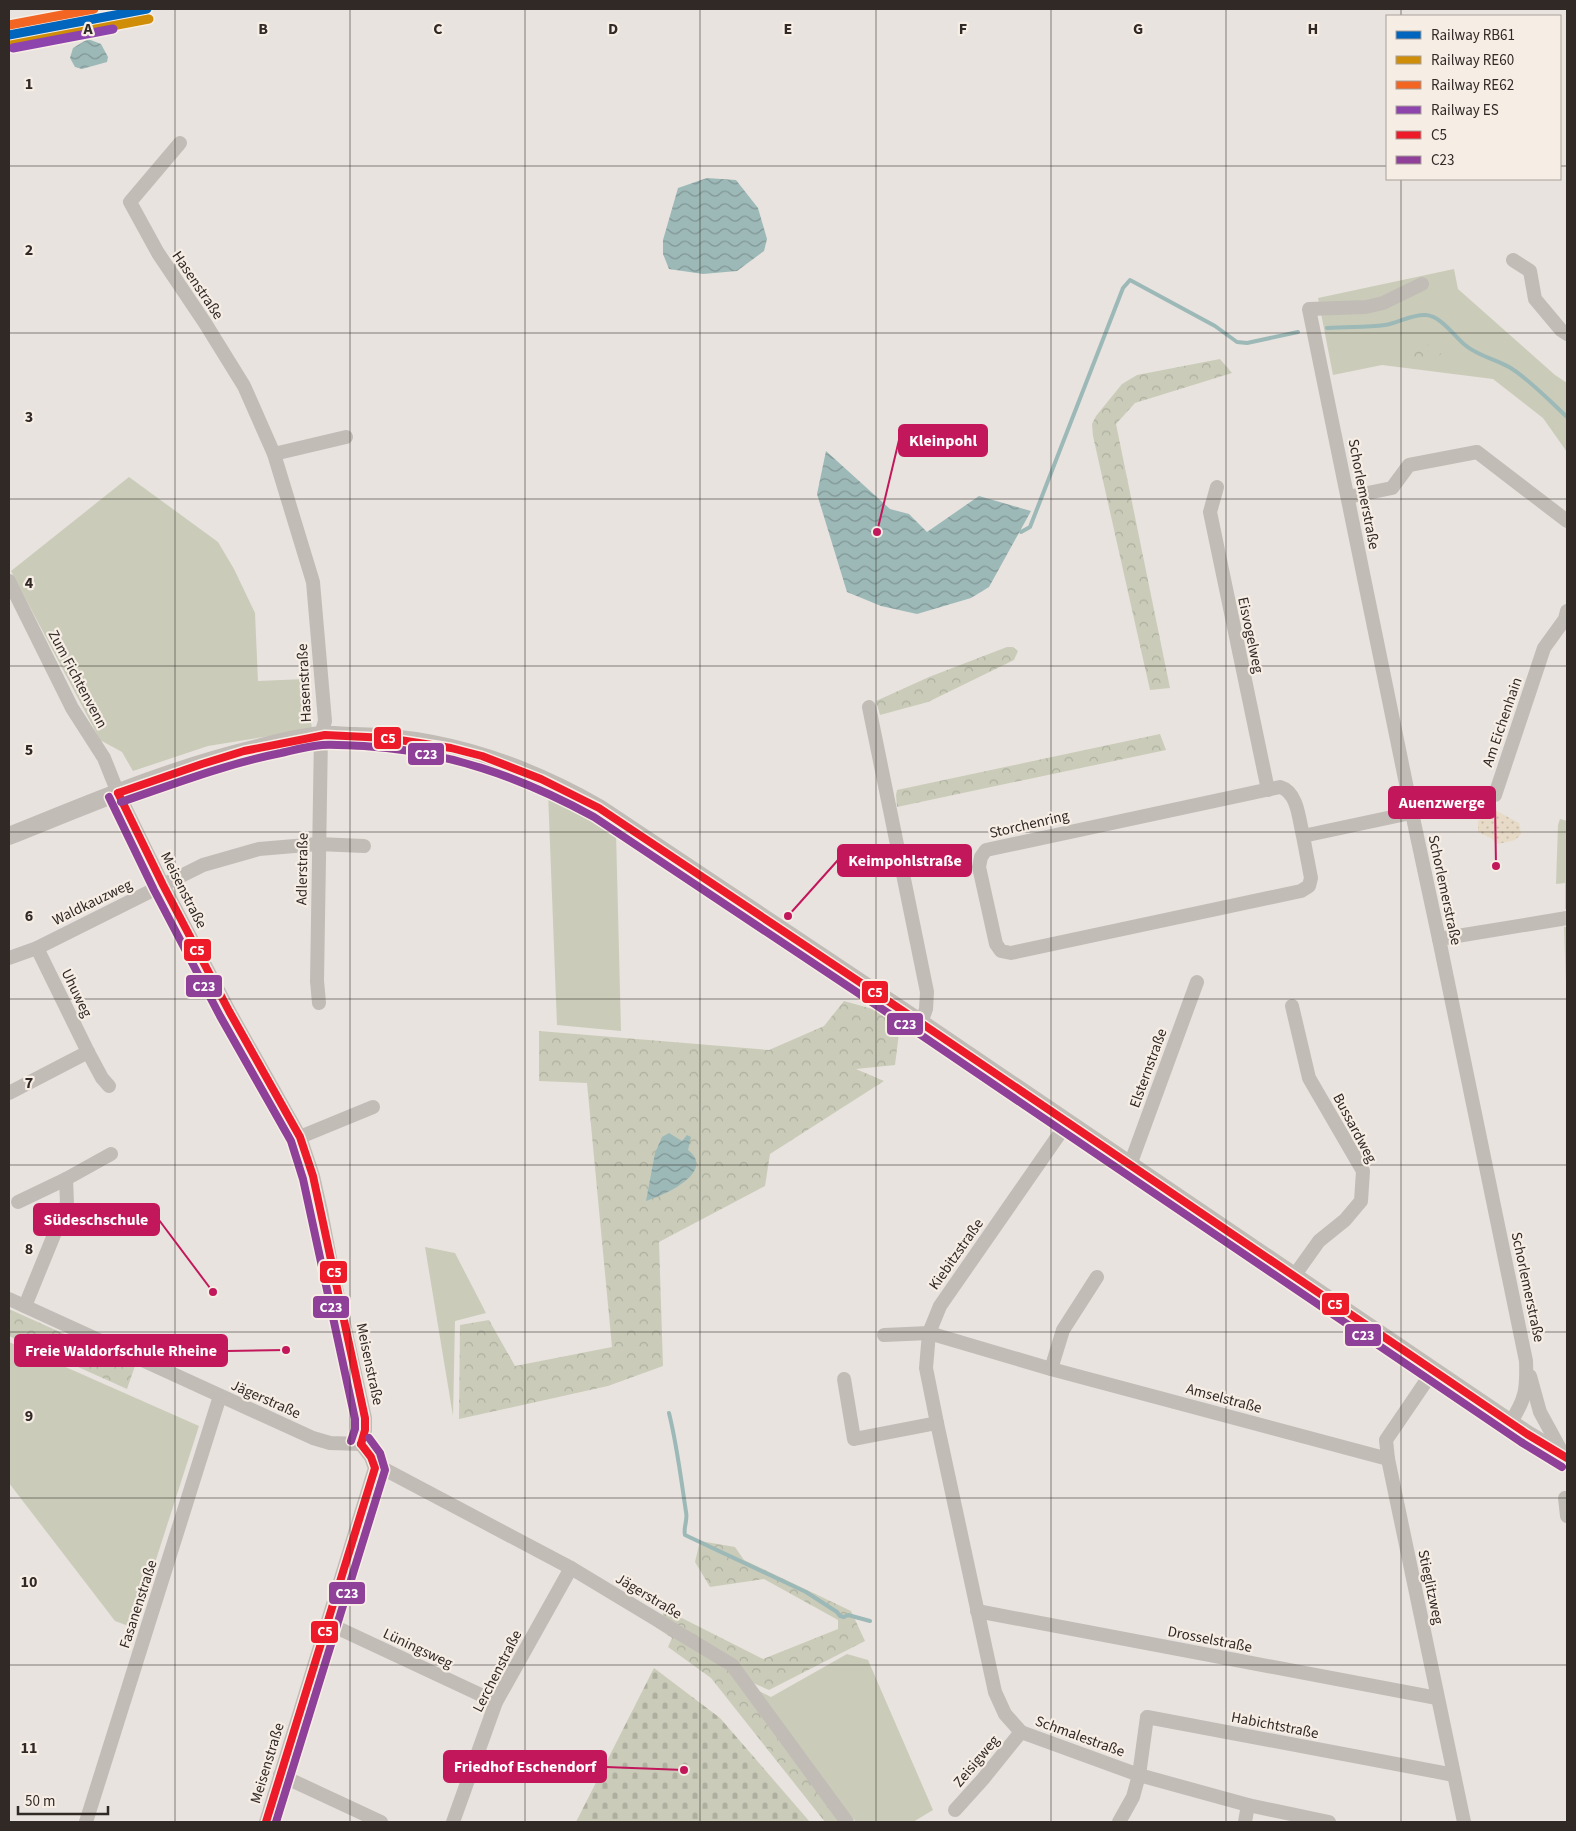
<svg xmlns="http://www.w3.org/2000/svg" width="1576" height="1831" font-family="'Source Sans 3',sans-serif">
	<style>
		.green { fill: #caccb9 }
		.forest { fill: url(#forest-crowns) }
		.sand { fill: url(#sand-dots) }
		.cemetery { fill: url(#cemetery-stones) }
		.water { fill: url(#water-waves) }
		.lines { fill: none; stroke-linecap: round; stroke-linejoin: round }
		.stream { stroke: #9cb9b8; stroke-width: 4 }
		.minor { stroke: #c2bcb7; stroke-width: 14 }
		.tertiary { stroke: #c2bcb7; stroke-width: 18 }
		.bus-1-casing { stroke: #f6ede5; stroke-width: 11 }
		.bus-2-casing { stroke: #f6ede5; stroke-width: 11 }
		.bus-1 { stroke: #ed1b29; stroke-width: 8 }
		.bus-2 { stroke: #8f4098; stroke-width: 8 }
		.rail-1-casing { stroke: #f6ede5; stroke-width: 12 }
		.rail-2-casing { stroke: #f6ede5; stroke-width: 12 }
		.rail-3-casing { stroke: #f6ede5; stroke-width: 12 }
		.rail-4-casing { stroke: #f6ede5; stroke-width: 12 }
		.rail-1 { stroke: #0065bd; stroke-width: 9 }
		.rail-2 { stroke: #cf8d08; stroke-width: 9 }
		.rail-3 { stroke: #f26522; stroke-width: 9 }
		.rail-4 { stroke: #8e44ad; stroke-width: 9 }
		.grid { fill: none; stroke: #312926; stroke-width: 1; stroke-opacity: 0.55 }
		.labels { text-anchor: middle; stroke-width: 4.5; stroke-linejoin: round; paint-order: stroke }
		.street-label { font-size: 15px; fill: #312926; stroke: #f6ede5 }
		.grid-label { font-size: 16px; text-anchor: middle; font-weight: bold; fill: #312926; stroke: #f6ede5; stroke-width: 4.5; stroke-linejoin: round; paint-order: stroke }
		.leader { fill: none; stroke: #c2185b; stroke-width: 2 }
		.callout-dot { fill: #c2185b; stroke: #f6ede5; stroke-width: 2 }
		.callout { fill: #c2185b; stroke: #c2185b; stroke-width: 2 }
		.callout-label { font-size: 16px; text-anchor: middle; font-weight: bold; fill: #fff }
		.line-badge { stroke: #f6ede5; stroke-width: 2 }
		.badge-label { font-size: 14px; text-anchor: middle; font-weight: bold; fill: #fff }
	</style>
	<defs>
		<pattern id="forest-crowns" width="20" height="18" patternUnits="userSpaceOnUse" patternTransform="scale(1.25)"><rect width="20" height="18" fill="#caccb9"/><path d="M2 6a3 3 0 1 1 6 0M12 15a3 3 0 1 1 6 0" fill="none" stroke="#aeaf9f"/></pattern>
		<pattern id="sand-dots" width="8" height="8" patternUnits="userSpaceOnUse" patternTransform="scale(1.25)"><rect width="8" height="8" fill="#e7dac6"/><path d="M2 2h.1M6 6h.1" fill="none" stroke="#c7bbaa" stroke-width="1.8" stroke-linecap="round"/></pattern>
		<pattern id="cemetery-stones" width="16" height="16" patternUnits="userSpaceOnUse" patternTransform="scale(1.25)"><rect width="16" height="16" fill="#caccb9"/><path d="M2 7V4a2 2 0 0 1 4 0v3zM10 15v-3a2 2 0 0 1 4 0v3z" fill="#aeaf9f"/></pattern>
		<pattern id="water-waves" width="16" height="10" patternUnits="userSpaceOnUse" patternTransform="scale(1.25)"><rect width="16" height="10" fill="#9cb9b8"/><path d="M0 5q4-4 8 0t8 0" fill="none" stroke="#809695"/></pattern>
	</defs>
	<rect width="100%" height="100%" fill="#e8e3de"/>
	<g class="green">
		<polygon points="1454,269 1458,289 1555,375 1567,383 1567,452 1543,418 1493,379 1382,365 1333,375 1318,298"/>
		<polygon points="129,477 218,542 234,569 255,613 258,681 305,679 312,729 208,746 133,771 122,752 100,740 11,571"/>
		<polygon points="548,792 616,832 621,1031 557,1025"/>
		<polygon points="1560,819 1567,821 1567,909 1565,909 1565,883 1556,884 1558,825"/>
		<polygon points="1564,927 1567,927 1567,1010"/>
		<polygon points="425,1247 455,1253 486,1313 455,1321 453,1416"/>
		<polygon points="9,1342 199,1426 134,1628 115,1621 9,1483"/>
		<polygon points="847,1654 868,1660 933,1810 913,1822 856,1822 739,1681 771,1697"/>
	</g>
	<g class="forest">
		<polygon points="1432,344 1438,347 1441,354 1436,359 1411,362 1409,356 1427,345"/>
		<polygon points="1220,359 1232,373 1135,403 1116,424 1170,688 1150,690 1093,436 1092,424 1096,416 1122,384 1137,375"/>
		<polygon points="1007,647 1013,647 1018,651 1014,660 928,702 880,715 876,701 929,677"/>
		<polygon points="1160,734 1166,750 897,807 896,795 897,790"/>
		<polygon points="844,1001 901,1017 895,1065 856,1069 884,1081 770,1154 765,1186 659,1242 663,1366 608,1386 459,1419 460,1325 489,1320 515,1366 612,1347 587,1083 539,1081 539,1031 769,1050 824,1026"/>
		<polygon points="9,1309 135,1366 127,1389 9,1336"/>
		<polygon points="700,1541 735,1547 744,1560 851,1611 865,1641 769,1690 730,1673 839,1822 825,1822 711,1678 668,1647 672,1638 654,1626 666,1610 763,1659 838,1629 838,1620 764,1579 710,1587 695,1562"/>
	</g>
	<polygon class="sand" points="1495,810 1519,823 1521,834 1515,840 1498,844 1491,838 1478,832 1478,821"/>
	<polygon class="cemetery" points="654,1668 720,1718 810,1822 576,1822"/>
	<g class="water">
		<polygon points="88,39 101,44 108,57 107,62 82,69 75,67 70,58 73,48"/>
		<polygon points="707,178 736,180 758,208 767,239 764,251 737,271 703,274 669,269 663,254 663,240 678,188"/>
		<polygon points="826,451 890,509 909,514 927,532 979,496 1031,511 989,587 971,598 917,614 881,606 847,592 817,494"/>
		<path d="M669,1133L682,1141L687,1135L691,1137L688,1150C717,1172 663,1196 646,1201L655,1153L662,1137Z"/>
	</g>
	<g class="lines">
		<g class="stream">
			<path d="M1327,328C1347,326 1365,328 1385,325C1398,323 1412,314 1426,315C1441,316 1454,336 1465,345C1478,356 1495,359 1509,367C1528,378 1551,402 1567,417"/>
			<polyline points="1021,532 1030,527 1123,288 1130,280 1215,326 1237,342 1247,343 1298,332"/>
			<path d="M669,1413C677,1445 681,1479 686,1512C688,1521 683,1527 685,1535L806,1592L837,1612L840,1616L844,1617L848,1615L870,1621"/>
		</g>
		<g class="minor">
			<polyline points="180,143 130,202 158,253 205,323 244,386 274,454 313,582 325,721 321,735 317,981 319,1003"/>
			<polyline points="1513,260 1530,271 1535,299 1561,330 1567,334"/>
			<path d="M1422,284L1383,303L1366,307L1309,309L1412,813L1439,939L1526,1361C1527,1388 1526,1399 1510,1423"/>
			<polyline points="274,454 346,437"/>
			<polyline points="1217,487 1210,512 1268,790"/>
			<polyline points="1348,497 1392,488 1409,465 1477,452 1567,521"/>
			<polyline points="9,581 72,708 104,758 118,793 163,885 229,1011 300,1137 313,1176 321,1211 334,1279 365,1418 365,1430 361,1444"/>
			<polyline points="869,707 927,992 926,1009 921,1023"/>
			<path d="M1303,836C1299,820 1298,792 1280,787L986,850L981,857L979,867L996,944L1001,951L1011,953L1301,891L1309,886L1311,878L1303,836L1495,795L1544,648L1565,619L1567,611"/>
			<polyline points="1439,939 1567,918"/>
			<polyline points="37,948 88,1052 102,1078 109,1086"/>
			<polyline points="9,958 37,948 203,865 259,849 318,844 364,846"/>
			<polyline points="1292,1006 1309,1078 1363,1171 1361,1201 1345,1220 1319,1241 1294,1276"/>
			<polyline points="9,1093 88,1052"/>
			<polyline points="1067,1123 940,1306 929,1333 926,1368 937,1423 995,1692 1005,1714 1021,1732 1139,1775 1248,1805 1329,1822"/>
			<polyline points="300,1137 373,1107"/>
			<polyline points="1130,1165 1197,982"/>
			<polyline points="18,1202 66,1179"/>
			<polyline points="9,1299 313,1438 330,1443 361,1444"/>
			<polyline points="25,1306 67,1203 66,1179 111,1154"/>
			<polyline points="884,1335 929,1333 1051,1369 1388,1459"/>
			<polyline points="1051,1369 1063,1330 1097,1277"/>
			<polyline points="1433,1371 1386,1440 1388,1459 1464,1822"/>
			<polyline points="1530,1376 1540,1412 1564,1456"/>
			<polyline points="844,1379 854,1439 937,1423"/>
			<polyline points="375,1468 384,1469 571,1568 732,1665 847,1822"/>
			<polyline points="1565,1498 1567,1516"/>
			<polyline points="977,1611 1437,1698"/>
			<polyline points="327,1623 496,1702"/>
			<polyline points="280,1775 381,1822"/>
			<polyline points="955,1810 983,1779 1021,1732"/>
			<polyline points="86,1822 220,1396"/>
			<polyline points="266,1822 375,1468 371,1457 361,1444"/>
			<polyline points="453,1822 496,1702 571,1568"/>
			<polyline points="1119,1822 1133,1797 1139,1775 1147,1717 1454,1775"/>
			<polyline points="1245,1822 1248,1805"/>
		</g>
		<path class="tertiary" d="M9,836C89,804 170,769 254,749C276,743 299,737 321,735C332,734 344,736 355,736C442,737 524,765 599,808L921,1023L1527,1434L1567,1458"/>
		<g class="bus-1-casing">
			<g id="bus-1">
				<polyline points="118,793 202,764 244,751 325,735 387,738 451,748 482,756 541,779 599,808 921,1023 1527,1434 1567,1458"/>
				<polyline points="118,793 163,885 229,1011 300,1137 313,1176 365,1418 365,1430 361,1444"/>
				<polyline points="266,1822 375,1468 371,1457 361,1444"/>
			</g>
		</g>
		<g class="bus-2-casing">
			<g id="bus-2">
				<polyline points="109,797 154,890 220,1016 291,1141 303,1179 355,1419 355,1429 351,1441"/>
				<path d="M121,802C174,784 226,764 281,753C294,750 308,746 322,745C336,744 350,746 364,746C447,751 521,777 594,817L915,1031L1521,1442L1562,1467"/>
				<polyline points="276,1822 385,1470 380,1453 369,1438"/>
			</g>
		</g>
		<use href="#bus-1" class="bus-1"/>
		<use href="#bus-2" class="bus-2"/>
		<g class="rail-1-casing">
			<polyline id="rail-1" points="9,35 147,9"/>
		</g>
		<g class="rail-2-casing">
			<polyline id="rail-2" points="11,45 149,19"/>
		</g>
		<g class="rail-3-casing">
			<polyline id="rail-3" points="9,25 94,9"/>
		</g>
		<g class="rail-4-casing">
			<polyline id="rail-4" points="13,48 113,29"/>
		</g>
		<use href="#rail-1" class="rail-1"/>
		<use href="#rail-2" class="rail-2"/>
		<use href="#rail-3" class="rail-3"/>
		<use href="#rail-4" class="rail-4"/>
	</g>
	<path class="grid" d="M175,9V1822M350,9V1822M525,9V1822M700,9V1822M876,9V1822M1051,9V1822M1226,9V1822M1401,9V16M9,166H1387M1560,166H1567M1401,179V1822M9,333H1567M9,499H1567M9,666H1567M9,832H1567M9,999H1567M9,1165H1567M9,1332H1567M9,1498H1567M9,1665H1567"/>
	<g class="labels">
		<g class="street-label">
			<text transform="translate(198 285) rotate(56)" y="5">Hasenstraße</text>
			<text transform="translate(1364 494) rotate(79)" y="5">Schorlemerstraße</text>
			<text transform="translate(1251 635) rotate(78)" y="5">Eisvogelweg</text>
			<text transform="translate(78 679) rotate(62)" y="5">Zum Fichtenvenn</text>
			<text transform="translate(304 683) rotate(-93)" y="5">Hasenstraße</text>
			<text transform="translate(1502 722) rotate(-71)" y="5">Am Eichenhain</text>
			<text transform="translate(1029 824) rotate(-13)" y="5">Storchenring</text>
			<text transform="translate(302 869) rotate(-89)" y="5">Adlerstraße</text>
			<text transform="translate(184 890) rotate(63)" y="5">Meisenstraße</text>
			<text transform="translate(1445 890) rotate(78)" y="5">Schorlemerstraße</text>
			<text transform="translate(92 902) rotate(-26)" y="5">Waldkauzweg</text>
			<text transform="translate(77 993) rotate(64)" y="5">Uhuweg</text>
			<text transform="translate(1148 1068) rotate(-70)" y="5">Elsternstraße</text>
			<text transform="translate(1355 1128) rotate(62)" y="5">Bussardweg</text>
			<text transform="translate(956 1254) rotate(-55)" y="5">Kiebitzstraße</text>
			<text transform="translate(1528 1287) rotate(78)" y="5">Schorlemerstraße</text>
			<text transform="translate(370 1364) rotate(78)" y="5">Meisenstraße</text>
			<text transform="translate(1224 1398) rotate(15)" y="5">Amselstraße</text>
			<text transform="translate(266 1399) rotate(24)" y="5">Jägerstraße</text>
			<text transform="translate(1431 1587) rotate(78)" y="5">Stieglitzweg</text>
			<text transform="translate(649 1596) rotate(31)" y="5">Jägerstraße</text>
			<text transform="translate(138 1604) rotate(-72)" y="5">Fasanenstraße</text>
			<text transform="translate(1210 1639) rotate(11)" y="5">Drosselstraße</text>
			<text transform="translate(418 1648) rotate(25)" y="5">Lüningsweg</text>
			<text transform="translate(497 1671) rotate(-63)" y="5">Lerchenstraße</text>
			<text transform="translate(1275 1725) rotate(11)" y="5">Habichtstraße</text>
			<text transform="translate(1080 1736) rotate(20)" y="5">Schmalestraße</text>
			<text transform="translate(976 1761) rotate(-50)" y="5">Zeisigweg</text>
			<text transform="translate(267 1763) rotate(-73)" y="5">Meisenstraße</text>
		</g>
	</g>
	<g class="grid-label">
		<text x="88" y="34">A</text>
		<text x="263" y="34">B</text>
		<text x="438" y="34">C</text>
		<text x="613" y="34">D</text>
		<text x="788" y="34">E</text>
		<text x="963" y="34">F</text>
		<text x="1138" y="34">G</text>
		<text x="1313" y="34">H</text>
		<text x="29" y="89">1</text>
		<text x="29" y="255">2</text>
		<text x="29" y="422">3</text>
		<text x="29" y="588">4</text>
		<text x="29" y="755">5</text>
		<text x="29" y="921">6</text>
		<text x="29" y="1088">7</text>
		<text x="29" y="1254">8</text>
		<text x="29" y="1421">9</text>
		<text x="29" y="1587">10</text>
		<text x="29" y="1753">11</text>
	</g>
	<path class="leader" d="M877 532L899 440M1496 866L1495 803M788 916L838 860M213 1292L159 1220M286 1350L227 1351M684 1770L606 1767"/>
	<g class="callout-dot">
		<circle cx="877" cy="532" r="5"/>
		<circle cx="1496" cy="866" r="5"/>
		<circle cx="788" cy="916" r="5"/>
		<circle cx="213" cy="1292" r="5"/>
		<circle cx="286" cy="1350" r="5"/>
		<circle cx="684" cy="1770" r="5"/>
	</g>
	<g class="callout">
		<rect x="899" y="425" width="88" height="31" rx="5"/>
		<rect x="1389" y="787" width="106" height="31" rx="5"/>
		<rect x="838" y="845" width="133" height="31" rx="5"/>
		<rect x="34" y="1204" width="125" height="31" rx="5"/>
		<rect x="15" y="1335" width="212" height="31" rx="5"/>
		<rect x="444" y="1751" width="162" height="31" rx="5"/>
	</g>
	<g class="callout-label">
		<text x="943" y="446">Kleinpohl</text>
		<text x="1442" y="808">Auenzwerge</text>
		<text x="905" y="866">Keimpohlstraße</text>
		<text x="96" y="1225">Südeschschule</text>
		<text x="121" y="1356">Freie Waldorfschule Rheine</text>
		<text x="525" y="1772">Friedhof Eschendorf</text>
	</g>
	<g class="line-badge">
		<rect x="373" y="726" width="29" height="24" rx="5" fill="#ed1b29"/>
		<rect x="407" y="742" width="38" height="24" rx="5" fill="#8f4098"/>
		<rect x="183" y="938" width="29" height="24" rx="5" fill="#ed1b29"/>
		<rect x="185" y="974" width="38" height="24" rx="5" fill="#8f4098"/>
		<rect x="861" y="980" width="28" height="24" rx="5" fill="#ed1b29"/>
		<rect x="886" y="1012" width="38" height="24" rx="5" fill="#8f4098"/>
		<rect x="319" y="1260" width="29" height="24" rx="5" fill="#ed1b29"/>
		<rect x="1321" y="1292" width="29" height="24" rx="5" fill="#ed1b29"/>
		<rect x="312" y="1295" width="38" height="24" rx="5" fill="#8f4098"/>
		<rect x="1344" y="1323" width="38" height="24" rx="5" fill="#8f4098"/>
		<rect x="328" y="1581" width="38" height="24" rx="5" fill="#8f4098"/>
		<rect x="310" y="1620" width="29" height="24" rx="5" fill="#ed1b29"/>
	</g>
	<g class="badge-label">
		<text x="388" y="743">C5</text>
		<text x="426" y="759">C23</text>
		<text x="197" y="955">C5</text>
		<text x="204" y="991">C23</text>
		<text x="875" y="997">C5</text>
		<text x="905" y="1029">C23</text>
		<text x="334" y="1277">C5</text>
		<text x="1335" y="1309">C5</text>
		<text x="331" y="1312">C23</text>
		<text x="1363" y="1340">C23</text>
		<text x="347" y="1598">C23</text>
		<text x="325" y="1636">C5</text>
	</g>
	<rect width="1576" height="1831" fill="none" stroke="#312926" stroke-width="20"/>
	<rect x="1386" y="15" width="175" height="165" fill="#f6ede5" stroke="#a79f99"/>
	<rect x="1396" y="31" width="25" height="8" fill="#0065bd" stroke="#a79f99"/>
	<text x="1431" y="40" font-size="15" fill="#312926">Railway RB61</text>
	<rect x="1396" y="56" width="25" height="8" fill="#cf8d08" stroke="#a79f99"/>
	<text x="1431" y="65" font-size="15" fill="#312926">Railway RE60</text>
	<rect x="1396" y="81" width="25" height="8" fill="#f26522" stroke="#a79f99"/>
	<text x="1431" y="90" font-size="15" fill="#312926">Railway RE62</text>
	<rect x="1396" y="106" width="25" height="8" fill="#8e44ad" stroke="#a79f99"/>
	<text x="1431" y="115" font-size="15" fill="#312926">Railway ES</text>
	<rect x="1396" y="131" width="25" height="8" fill="#ed1b29" stroke="#a79f99"/>
	<text x="1431" y="140" font-size="15" fill="#312926">C5</text>
	<rect x="1396" y="156" width="25" height="8" fill="#8f4098" stroke="#a79f99"/>
	<text x="1431" y="165" font-size="15" fill="#312926">C23</text>
	<path d="M18 1806v8h90v-8" fill="none" stroke="#312926" stroke-width="2.5"/>
	<text x="25" y="1806" font-size="15" fill="#312926" stroke="#f6ede5" stroke-width="4" paint-order="stroke">50 m</text>
</svg>
